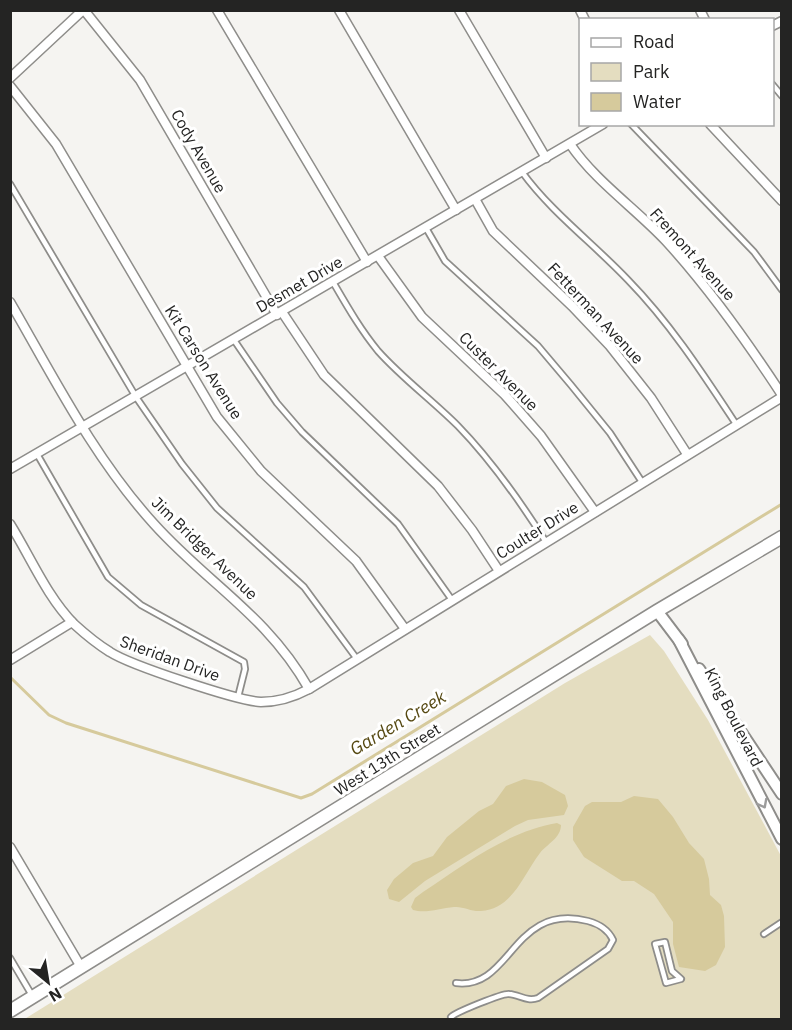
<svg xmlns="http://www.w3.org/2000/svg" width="792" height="1030" font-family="'IBM Plex Sans',sans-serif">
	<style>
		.green { fill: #e4ddc0 }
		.water { fill: #d6ca9c }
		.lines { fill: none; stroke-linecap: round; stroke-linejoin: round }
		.stream { stroke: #d6ca9c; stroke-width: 3 }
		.service-casing { stroke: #8e8d8a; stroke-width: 8 }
		.minor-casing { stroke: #8e8d8a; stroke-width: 11 }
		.tertiary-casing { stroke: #8e8d8a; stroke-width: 14 }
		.secondary-casing { stroke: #8e8d8a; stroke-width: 15 }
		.service { stroke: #fff; stroke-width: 4.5 }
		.minor { stroke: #fff; stroke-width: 8 }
		.tertiary { stroke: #fff; stroke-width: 10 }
		.secondary { stroke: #fff; stroke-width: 12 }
		.oneway { stroke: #9c9c9c }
		.labels { text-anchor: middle; stroke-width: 6; stroke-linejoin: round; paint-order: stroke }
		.street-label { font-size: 16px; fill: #242423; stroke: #fff }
		.water-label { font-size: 18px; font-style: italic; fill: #564912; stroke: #fff }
	</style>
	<rect width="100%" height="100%" fill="#f5f4f1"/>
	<polygon class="green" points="650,635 664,651 708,720 781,856 781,1019 23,1020 565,683"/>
	<g class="water">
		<polygon points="524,779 542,782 565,795 568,806 564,815 528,820 515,826 425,881 399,902 389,899 387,890 394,879 413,863 433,856 447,837 479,811 493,804 506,786"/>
		<polygon points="634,796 658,799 673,817 689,843 704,859 709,879 710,895 721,905 724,916 725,947 716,965 705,971 679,967 673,944 673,922 654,894 634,881 622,881 584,857 573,840 573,827 585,806 592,802 621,802"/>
		<path d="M557,823L561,825C561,838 547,844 540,853C523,875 513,909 481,911C472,912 463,906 454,907C440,908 426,914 413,910L411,907L415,898L423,892C465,864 506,832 557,823Z"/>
	</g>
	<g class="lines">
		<polyline class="stream" points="10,677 49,715 66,723 301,798 312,794 782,504"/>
		<g class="service-casing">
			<g id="service">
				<polyline points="772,84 782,96"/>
				<polyline points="631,124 754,252 782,290"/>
				<path d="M522,172C552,213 593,243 628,280C670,323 703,374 736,424"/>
				<polyline points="10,184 136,397 182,464 217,508 304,587 357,659"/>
				<polyline points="426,228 445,261 538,346 571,385 610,433 642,482"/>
				<path d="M333,282C347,306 360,329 378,351C402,378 432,400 458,426C492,461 520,501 546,542"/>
				<polyline points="234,340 277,403 302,432 398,524 452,600"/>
				<polyline points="37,454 108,577 141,605 244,662 245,669 238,697"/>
				<polyline points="764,934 782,922"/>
				<polygon points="665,942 672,971 681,979 666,983 655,944"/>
				<polyline points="10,958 33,997"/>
				<path d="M451,1017C456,1012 503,993 509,994C520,995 527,1002 538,998L608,949L613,940C608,929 599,924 588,921C512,902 512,990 456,983"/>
			</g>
		</g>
		<g class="minor-casing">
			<g id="minor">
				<polyline points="84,10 140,80 277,315"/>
				<polyline points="217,10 367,262"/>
				<polyline points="339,10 456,210"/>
				<polyline points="459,10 546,158"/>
				<polyline points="580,10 585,20"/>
				<polyline points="700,10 705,20"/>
				<polyline points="772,26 782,21"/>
				<polyline points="10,78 83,10"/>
				<polyline points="10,86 56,144 217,417 261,471 356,561 405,629"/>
				<polyline points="710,124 782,201"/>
				<path d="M570,144C595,181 635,208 666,241C710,289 746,340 782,395"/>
				<polyline points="475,199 493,231 572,306 610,346 651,398 687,454"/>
				<polyline points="378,256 422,317 505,395 541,436 595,512"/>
				<path d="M10,302C54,378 94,458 154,524C208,584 267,615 309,689"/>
				<polyline points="282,312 324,375 438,486 472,530 499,571"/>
				<polyline points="10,469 603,124"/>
				<path d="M10,524C30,556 47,597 74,624C85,634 97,644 110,652C130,665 238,701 261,702C279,702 294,697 309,689L782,397"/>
				<polyline points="10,660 72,622"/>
				<polyline points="10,847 81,967"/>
			</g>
		</g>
		<g class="tertiary-casing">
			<g id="tertiary">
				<polyline points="657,611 682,644"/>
				<polyline points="679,640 782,839"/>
				<polyline points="699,669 782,794"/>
			</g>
		</g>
		<g class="secondary-casing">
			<polyline id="secondary" points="10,1011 657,611 782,537"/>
		</g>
		<use href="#service" class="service"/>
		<use href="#minor" class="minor"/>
		<use href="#tertiary" class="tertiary"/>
		<use href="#secondary" class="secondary"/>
	</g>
	<defs><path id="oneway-chevron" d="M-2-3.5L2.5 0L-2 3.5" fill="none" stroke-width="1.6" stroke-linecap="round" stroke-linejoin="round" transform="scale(1.5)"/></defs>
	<use class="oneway" href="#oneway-chevron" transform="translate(763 804) rotate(62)"/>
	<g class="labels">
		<g class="street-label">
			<text transform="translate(199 151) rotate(60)" y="6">Cody Avenue</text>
			<text transform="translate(693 254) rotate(48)" y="6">Fremont Avenue</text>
			<text transform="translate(299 284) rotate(-30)" y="6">Desmet Drive</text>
			<text transform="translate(596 313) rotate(47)" y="6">Fetterman Avenue</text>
			<text transform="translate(204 362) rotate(58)" y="6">Kit Carson Avenue</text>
			<text transform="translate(499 371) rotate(45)" y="6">Custer Avenue</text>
			<text transform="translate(537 530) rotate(-32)" y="6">Coulter Drive</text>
			<text transform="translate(205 548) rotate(44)" y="6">Jim Bridger Avenue</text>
			<text transform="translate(170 658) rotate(20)" y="6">Sheridan Drive</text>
			<text transform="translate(734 717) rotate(63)" y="6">King Boulevard</text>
			<text transform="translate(387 759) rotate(-32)" y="6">West 13th Street</text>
		</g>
		<g class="water-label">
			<text transform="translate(398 723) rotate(-31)" y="6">Garden Creek</text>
		</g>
	</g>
	<rect width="792" height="1030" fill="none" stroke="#242423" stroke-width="24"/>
	<rect x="579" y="18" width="195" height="108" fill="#ffffff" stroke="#a7a7a7" stroke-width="1.5"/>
	<rect x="591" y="38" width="30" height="9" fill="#ffffff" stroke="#a7a7a7" stroke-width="1.5"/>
	<text x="633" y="48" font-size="18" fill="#242423">Road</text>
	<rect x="591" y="63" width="30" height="18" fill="#e4ddc0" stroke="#a7a7a7" stroke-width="1.5"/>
	<text x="633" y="78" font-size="18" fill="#242423">Park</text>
	<rect x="591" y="93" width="30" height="18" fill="#d6ca9c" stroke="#a7a7a7" stroke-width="1.5"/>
	<text x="633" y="108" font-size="18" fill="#242423">Water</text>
	<g transform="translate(48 982) rotate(150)" stroke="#ffffff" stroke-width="4.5" paint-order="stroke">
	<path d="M0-4.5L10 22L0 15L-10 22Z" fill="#242423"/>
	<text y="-9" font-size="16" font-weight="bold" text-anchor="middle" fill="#242423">N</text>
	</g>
</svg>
